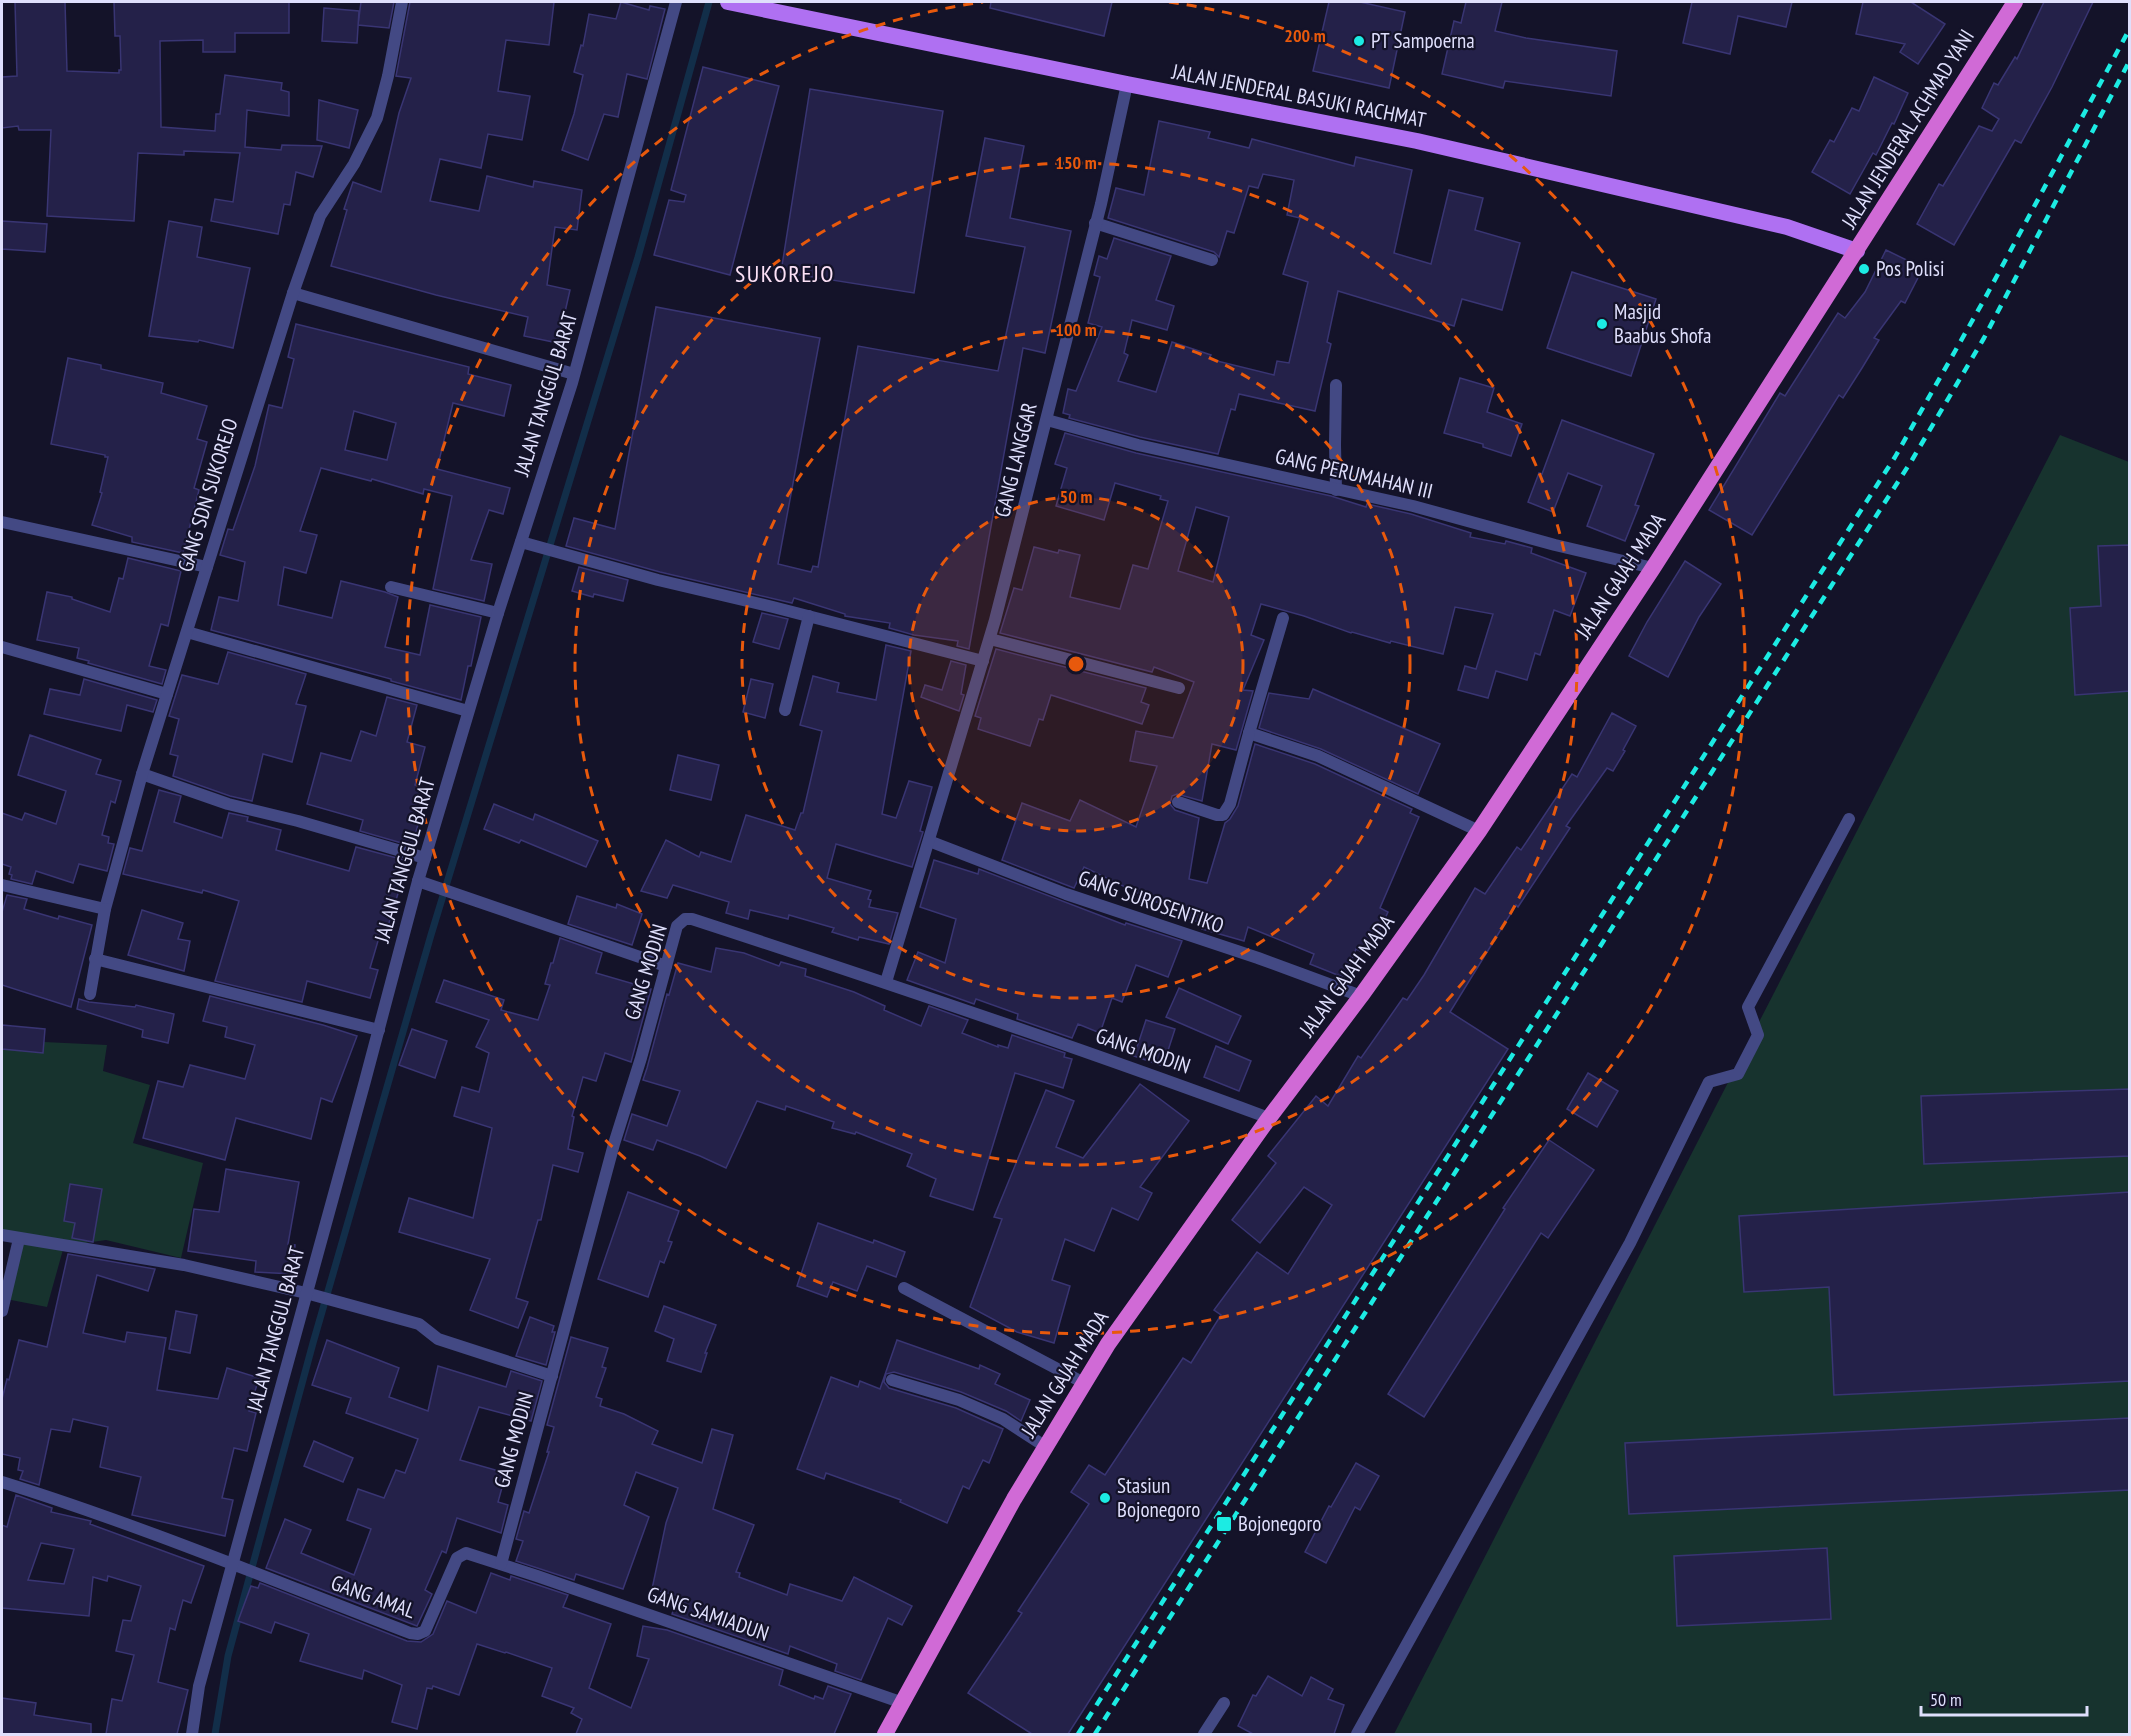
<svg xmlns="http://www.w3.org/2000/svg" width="2131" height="1736" font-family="'PT Sans Narrow',sans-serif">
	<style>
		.green { fill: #17332e }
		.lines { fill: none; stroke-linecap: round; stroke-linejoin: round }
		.stream { stroke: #122e49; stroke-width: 7 }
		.building { fill: #242149; stroke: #393573; stroke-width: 1.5; fill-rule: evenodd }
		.minor { stroke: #434984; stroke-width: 12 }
		.tertiary { stroke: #434984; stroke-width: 12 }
		.primary { stroke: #af70f2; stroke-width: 16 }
		.trunk { stroke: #d06ad6; stroke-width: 16 }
		.rail { stroke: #1cebe3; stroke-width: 4.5; stroke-dasharray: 9 8; stroke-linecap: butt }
		.ring { fill: none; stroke: #e8590c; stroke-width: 3; stroke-dasharray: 10 8 }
		.poi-dot { fill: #1cebe3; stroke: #141329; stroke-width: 2 }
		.labels { text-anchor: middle; stroke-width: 4.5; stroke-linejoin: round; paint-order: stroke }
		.poi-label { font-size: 21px; fill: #dfdffc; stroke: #141329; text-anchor: start }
		.street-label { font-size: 21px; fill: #dfdffc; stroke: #141329 }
		.quarter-label { font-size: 24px; letter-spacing: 1.5px; fill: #fce1f6; stroke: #141329 }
		.centre { fill: #e8590c; stroke: #141329; stroke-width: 3 }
		.ring-label { font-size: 18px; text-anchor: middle; font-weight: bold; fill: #e8590c; stroke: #141329; stroke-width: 4.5; stroke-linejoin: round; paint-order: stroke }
	</style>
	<rect width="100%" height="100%" fill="#141329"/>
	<g class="green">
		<polygon points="2060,435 2129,462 2129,1734 1394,1734"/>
		<polygon points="2,1040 107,1045 103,1071 150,1085 133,1143 203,1163 181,1258 106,1240 64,1246 47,1307 6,1299 21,1234 2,1232"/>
	</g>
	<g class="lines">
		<polyline class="stream" points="215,1734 228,1656 313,1343 431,935 638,257 709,2"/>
	</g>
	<g class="building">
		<polygon points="15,2 65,2 67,71 119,73 119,70 121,70 120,36 115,36 114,2 289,2 289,33 235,33 235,52 203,52 203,40 160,41 161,127 215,131 216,114 220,114 225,75 282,83 281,90 289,92 289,116 247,110 245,147 281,150 282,145 322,146 313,177 296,172 290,205 284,204 278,234 211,221 215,199 233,202 240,153 184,151 184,155 138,153 134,221 47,216 51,130 19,130 18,126 2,128 2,77 17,76"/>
		<polygon points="361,2 394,2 389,28 358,25"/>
		<polygon points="410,2 554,2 549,45 506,40 498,91 530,96 522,140 488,134 481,168 440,159 430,201 479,211 487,176 533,187 534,181 582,190 577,230 555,227 547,285 570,290 558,343 524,336 528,317 436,295 331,266 347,210 344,209 353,182 381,192 399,113 411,78 396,76"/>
		<polygon points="621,2 649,10 650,6 665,9 647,79 627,74 618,117 604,114 588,160 562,150 574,114 583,75 574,72 581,45 583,46 589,14 616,19"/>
		<polygon points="991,2 1112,2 1104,36 990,8"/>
		<polygon points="1329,2 1360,2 1405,12 1389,88 1313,71"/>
		<polygon points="1466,2 1502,2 1495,31 1526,38 1617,51 1611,96 1505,81 1503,88 1442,74 1454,21 1461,23"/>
		<polygon points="1692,2 1792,2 1786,27 1738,16 1730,54 1683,43"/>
		<polygon points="1863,2 1911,2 1945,24 1918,64 1900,52 1905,44 1856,34"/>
		<polygon points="2044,2 2093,2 2052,87 2021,143 2015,140 1954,245 1917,224 1939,184 1943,186 1979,126 1992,131 1999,119 1982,108 1994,83 1998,85 2015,57 2017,59"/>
		<polygon points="324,8 359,11 357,43 322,41"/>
		<polygon points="703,67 779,86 730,275 654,255 669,200 684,202 686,195 671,190"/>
		<polygon points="1874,77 1908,93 1894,124 1892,123 1876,155 1873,153 1850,194 1812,172 1830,140 1834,142 1852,108 1859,111"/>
		<polygon points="810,89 943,111 914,293 781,272"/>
		<polygon points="319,100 358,110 349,148 317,140"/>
		<polygon points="1159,121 1210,132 1208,138 1249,148 1252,139 1354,166 1356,157 1412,170 1394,253 1431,264 1449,190 1483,198 1475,230 1520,243 1502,310 1462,299 1454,326 1338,291 1327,342 1331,344 1315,411 1239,394 1235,410 1231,409 1218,454 1140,437 1069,418 1070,415 1063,413 1068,389 1076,391 1102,327 1088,323 1100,277 1094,275 1099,256 1107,259 1114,238 1171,256 1156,300 1174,306 1167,330 1132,320 1124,353 1128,355 1118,381 1156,392 1172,342 1211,355 1209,359 1274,375 1277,361 1289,363 1308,282 1283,274 1300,218 1287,215 1294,180 1263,174 1258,188 1249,186 1234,233 1227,231 1219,257 1214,252 1108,218 1116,188 1144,195"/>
		<polygon points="985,138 1024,146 1010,218 1071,231 1045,353 1023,348 969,649 957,646 958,641 914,635 889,628 890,623 845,616 845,614 794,598 792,603 660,572 566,546 574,518 615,529 656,307 820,338 778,564 811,572 813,566 818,567 858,346 998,371 1025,247 966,236"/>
		<polygon points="2,221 47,224 45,252 2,249"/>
		<polygon points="169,221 202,227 197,257 250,268 233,348 199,340 198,342 149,336"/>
		<polygon points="1886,250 1923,268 1905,303 1901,301 1874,338 1879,340 1862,368 1843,398 1839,395 1752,535 1709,510 1780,393 1785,396 1838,313 1845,318 1865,292"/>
		<polygon points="1572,272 1656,299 1631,376 1547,348"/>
		<path d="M296,324L469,367L468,374L511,385L504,416L453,403L437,469L510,488L503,514L489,510L471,560L492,564L484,601L433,589L452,496L424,489L423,494L372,479L371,481L321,468L300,531L317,535L306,573L284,567L278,605L332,618L341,581L385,592L398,597L385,647L420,655L430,605L481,617L471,666H468L461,700L391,681V679L211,630L219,597L238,601L245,562L220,555L228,529L233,530L255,466L269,405L282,408L294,359L288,357ZM354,411L396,423L387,460L345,450Z"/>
		<polygon points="68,358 101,365 101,369 163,383 161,393 207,406 197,439 207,442 194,488 199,490 183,553 132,542 132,537 92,525 102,493 100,492 108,457 105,457 105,455 51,444"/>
		<polygon points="1460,378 1494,388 1487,412 1522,424 1511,456 1483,447 1483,444 1444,433"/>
		<polygon points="1562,420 1654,454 1635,505 1639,506 1625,541 1587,526 1602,486 1568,473 1553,512 1528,502 1539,473 1542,474"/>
		<path d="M1065,433L1136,453L1331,496L1366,507L1367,504L1411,514L1471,533L1470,537L1505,544L1506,541L1532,548L1531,553L1586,573L1570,616L1554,610L1540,655L1535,653L1527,680L1496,671L1488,698L1458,690L1465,666L1476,669L1493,614L1455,607L1443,654L1391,641L1390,643L1352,632L1351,633L1304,616L1261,604L1251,635L1264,640L1243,690L1253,691L1236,750L1212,744L1202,801L1177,794L1172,796L1170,804L1175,810L1199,818L1189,879L1207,883L1225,823L1230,819L1238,806L1255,744L1315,764L1412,809L1410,813L1419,817L1380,908L1388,912L1368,955L1356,949L1345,978L1310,964L1314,954L1248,927L1244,941L1202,929L1204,925L1084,867L1074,888L1002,860L1022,803L1070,821L1080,800L1136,827L1157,766L1130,761L1136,731L1173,738L1194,682L1154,667L1152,672L1000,633L1014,588L1022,590L1034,547L1058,553L1059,550L1080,555L1070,597L1120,609L1133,565L1148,569L1168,501L1160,499L1161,496L1115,483L1104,520L1056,506L1067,468L1055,464ZM1196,507L1229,517L1213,582L1178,571Z"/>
		<polygon points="2130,545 2130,691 2075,695 2070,608 2101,606 2098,546"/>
		<polygon points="128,558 181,571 168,626 161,624 149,666 166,670 162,684 88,663 89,661 77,658 79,648 37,640 47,592 72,597 72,599 110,612 119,578 123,579"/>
		<polygon points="1685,561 1721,584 1699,617 1668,677 1629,656 1647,622"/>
		<polygon points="579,567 628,580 623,601 594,594 593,597 572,591"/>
		<polygon points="762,613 788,619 779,649 753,642"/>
		<polygon points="886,645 911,651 882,814 896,818 909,781 932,787 920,831 923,832 912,867 836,844 827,878 871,891 868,899 871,900 869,907 898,913 889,944 859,937 858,940 832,932 834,928 789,915 788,919 750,910 748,919 726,913 729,902 673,885 667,898 641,891 666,840 699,857 701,852 731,862 746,815 795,830 801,813 803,813 822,731 800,725 813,676 839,683 837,692 876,700"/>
		<polygon points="996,649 1146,688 1141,702 1149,705 1142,724 1051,695 1043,720 1039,719 1030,746 978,729 981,718 975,716"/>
		<polygon points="228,652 306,674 296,704 306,706 292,762 263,754 252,801 230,796 173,776 178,756 170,754 179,719 169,716 182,675 218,684"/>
		<polygon points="951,661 966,665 961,694 964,695 959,711 921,697 925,685 942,690"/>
		<polygon points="84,679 157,700 153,712 127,705 121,731 44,714 50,689 80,695"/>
		<polygon points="751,679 773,684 765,718 743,712"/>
		<polygon points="1313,689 1440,744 1418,794 1321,749 1259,728 1269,693 1309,699"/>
		<polygon points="387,697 417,705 407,742 425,747 415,785 428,789 412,846 360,831 363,820 307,804 321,753 351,761 361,731 376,736"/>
		<polygon points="1612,713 1636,726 1623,750 1625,751 1613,771 1607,768 1566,826 1570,828 1518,907 1516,905 1450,1012 1508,1049 1068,1734 1032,1734 968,1693 1022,1613 1018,1611 1089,1504 1071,1492 1089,1465 1105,1475 1183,1358 1191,1363 1221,1315 1214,1310 1257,1252 1288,1274 1332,1205 1304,1187 1260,1243 1232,1220 1276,1163 1268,1156 1316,1096 1328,1106 1358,1056 1361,1058 1403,998 1407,1000 1424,975 1475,888 1485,894 1517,847 1521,850 1572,774 1577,777"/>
		<polygon points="30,735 101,760 96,774 121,781 115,803 111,801 102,835 109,837 108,843 114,844 107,871 79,864 73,883 36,871 32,884 11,879 12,875 9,874 11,867 2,864 2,813 22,820 25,813 56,824 66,791 18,775"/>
		<polygon points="678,755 719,765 711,800 670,790"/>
		<polygon points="159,790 181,796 174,822 222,838 229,813 248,817 247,821 281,830 276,850 349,871 356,847 408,861 388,926 383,924 370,968 378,970 370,998 307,981 302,1002 215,981 239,901 203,890 202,893 123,874 130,848 142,851"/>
		<polygon points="494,804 533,820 535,814 598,841 586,867 521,840 519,843 484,829"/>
		<polygon points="934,860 978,874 979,869 1125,925 1126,923 1182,941 1168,977 1136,965 1122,1002 1112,998 1100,1033 1078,1024 1072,1038 1017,1019 1018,1014 976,999 974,1004 907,980 918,952 945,963 956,919 920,907"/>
		<polygon points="7,895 27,899 24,909 58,919 59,916 92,925 71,1007 2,985 2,912"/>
		<polygon points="577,896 616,908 617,904 642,914 632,945 568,924"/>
		<polygon points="142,910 183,923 178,939 190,941 184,971 128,955"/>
		<polygon points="560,938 602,953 596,973 651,989 631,1062 605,1053 596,1081 583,1077 572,1116 574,1117 568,1149 583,1153 578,1172 553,1165 541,1220 538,1220 516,1298 528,1302 518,1328 470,1310 490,1259 399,1232 409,1198 473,1218 492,1128 454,1116 462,1087 479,1092 489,1053 476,1047 489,1020 436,1002 444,980 504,1000 501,1010 538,1020 550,985 545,984 551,963 553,963"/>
		<polygon points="716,948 744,953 779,966 781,962 806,969 805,976 854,992 885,1006 884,1010 921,1026 929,1006 968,1020 962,1033 998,1047 998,1045 1008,1048 1012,1035 1065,1053 1064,1057 1072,1059 1063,1088 1015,1073 973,1210 930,1196 936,1179 907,1166 912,1154 856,1132 855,1134 832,1128 834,1122 786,1106 785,1110 757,1101 726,1168 700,1156 657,1140 653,1150 624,1140 632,1114 667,1126 680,1091 643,1080 647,1068 667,994 669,995 678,963 711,972"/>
		<polygon points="1179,988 1241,1016 1228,1044 1166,1017"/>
		<polygon points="210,996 323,1025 357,1036 332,1102 321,1098 311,1139 236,1118 225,1160 143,1138 158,1081 183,1087 190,1065 245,1079 255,1045 225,1037 227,1027 203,1021"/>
		<polygon points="79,999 89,1002 135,1007 136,1005 174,1014 168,1043 142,1037 143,1030 77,1009"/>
		<polygon points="1146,1020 1175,1029 1163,1066 1134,1056"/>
		<polygon points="2,1025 45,1029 43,1053 2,1049"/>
		<polygon points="412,1029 447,1041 435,1078 399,1065"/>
		<polygon points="1216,1046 1251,1061 1239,1091 1204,1077"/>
		<polygon points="1588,1073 1618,1091 1597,1127 1567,1109"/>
		<polygon points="1140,1084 1189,1121 1140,1187 1152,1193 1138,1220 1112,1208 1094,1251 1065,1239 1052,1280 1070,1286 1054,1343 1017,1332 970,1307 1002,1219 994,1217 1046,1090 1074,1101 1056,1147 1083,1158"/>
		<polygon points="2130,1089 2130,1156 1924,1164 1921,1096"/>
		<polygon points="1549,1140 1594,1170 1548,1238 1541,1233 1424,1417 1388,1394 1505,1209 1503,1208"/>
		<polygon points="226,1169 299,1182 288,1244 295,1245 293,1274 255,1272 256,1261 188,1251 194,1209 219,1212"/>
		<polygon points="70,1184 102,1189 93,1242 72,1238 75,1223 64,1221"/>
		<polygon points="628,1192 679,1211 668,1241 672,1242 664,1263 660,1261 648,1297 598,1279"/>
		<polygon points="2130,1192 2130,1381 1834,1395 1829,1287 1744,1292 1739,1216"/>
		<polygon points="818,1223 873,1243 874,1240 905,1252 896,1277 867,1266 857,1291 833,1282 827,1297 797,1286"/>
		<polygon points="68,1254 155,1269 148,1291 97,1275 83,1333 125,1342 127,1332 166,1338 157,1390 218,1399 227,1368 259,1378 249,1411 256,1413 247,1451 234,1448 222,1498 233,1500 225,1536 132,1515 141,1477 100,1467 108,1427 73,1419 70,1432 51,1429 39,1485 20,1479 23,1471 18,1470 20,1458 2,1454 2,1399 7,1379 9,1380 19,1340 47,1347"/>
		<polygon points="664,1306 716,1325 705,1353 707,1353 701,1372 667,1361 674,1339 655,1331"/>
		<polygon points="176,1311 197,1315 190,1353 169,1349"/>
		<polygon points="530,1317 554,1326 552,1332 555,1332 546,1365 516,1356"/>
		<polygon points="571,1337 608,1348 602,1367 606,1368 596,1397 602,1399 600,1406 624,1414 658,1431 652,1444 702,1463 712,1429 733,1435 713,1509 754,1525 736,1572 740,1573 739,1577 787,1595 790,1584 842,1601 854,1577 912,1606 902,1625 888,1618 861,1680 835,1671 837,1664 790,1646 788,1654 672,1614 678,1596 652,1589 666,1523 678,1488 636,1472 624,1505 649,1517 623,1589 576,1574 574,1580 516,1561 523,1541 516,1539 524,1511 529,1513 549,1452 547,1452 554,1427 547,1425"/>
		<polygon points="327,1340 399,1368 389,1397 428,1411 438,1366 506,1387 511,1371 542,1381 531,1421 479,1407 460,1460 506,1473 498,1502 508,1505 501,1533 457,1518 446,1553 442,1551 425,1590 432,1594 417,1626 266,1568 285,1519 311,1530 301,1553 354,1575 371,1529 347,1520 358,1489 384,1498 396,1470 405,1473 418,1439 346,1413 351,1398 312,1385"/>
		<polygon points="897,1340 979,1369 980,1365 1000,1374 995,1384 1030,1400 1021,1421 1006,1411 961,1392 894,1372 886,1374 884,1382 889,1388 956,1408 1003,1429 989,1463 983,1460 969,1489 963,1486 947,1523 900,1502 901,1500 826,1473 824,1479 797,1469 831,1377 858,1387 860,1381 880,1389"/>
		<polygon points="2130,1418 2130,1490 1629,1514 1625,1443"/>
		<polygon points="314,1441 353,1458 343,1482 304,1466"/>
		<polygon points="1356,1463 1379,1476 1360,1510 1355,1507 1326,1563 1305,1552 1329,1506 1331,1507"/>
		<path d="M16,1495L52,1508L51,1512L91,1521L90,1524L204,1566L191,1603L183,1600L175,1630L170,1628L158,1682L188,1690L177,1734H106L112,1699L122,1701L134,1655L116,1651L123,1620L131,1621L141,1586L108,1576L107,1581L93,1577L89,1616L2,1608V1525L7,1527ZM41,1543L74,1549L64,1584L28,1580Z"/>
		<polygon points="1827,1548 1831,1619 1677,1626 1674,1556"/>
		<polygon points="491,1573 510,1580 511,1576 568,1595 563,1607 611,1624 589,1688 631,1708 649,1659 637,1656 643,1626 667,1630 783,1670 779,1685 814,1699 815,1696 823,1699 828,1686 851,1694 834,1734 576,1734 582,1719 571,1713 574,1708 542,1696 552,1668 506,1652 505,1653 477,1644 459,1695 433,1686 432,1689 427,1688 417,1729 392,1722 402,1685 364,1670 362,1679 300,1661 309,1634 275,1622 271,1633 238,1621 251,1586 258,1588 260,1583 407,1641 421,1642 433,1634 447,1601 476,1613"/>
		<polygon points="1268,1676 1302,1696 1311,1677 1333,1689 1328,1699 1344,1705 1334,1734 1253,1734 1238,1726 1253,1695 1256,1696"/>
		<polygon points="2,1698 36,1703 34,1715 91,1724 91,1734 2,1734"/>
	</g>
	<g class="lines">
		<g class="minor">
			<polyline points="1095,223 1212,260"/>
			<polyline points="293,293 574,374"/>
			<polyline points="1336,385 1335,445 1336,490"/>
			<polyline points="1047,420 1138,445 1413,506 1555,545 1653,568"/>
			<polyline points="2,522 207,567"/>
			<polyline points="521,542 658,580 773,607 983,661"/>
			<polyline points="391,587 498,613"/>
			<polyline points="1283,618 1249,733 1318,756 1479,831"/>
			<polyline points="187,632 468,711"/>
			<polyline points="990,639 1179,688"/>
			<polyline points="2,647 167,694"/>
			<polyline points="785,710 809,616"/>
			<polyline points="142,774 228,804 298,821 425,858"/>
			<polyline points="1178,802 1217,815 1223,815 1230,804 1249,733"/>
			<polyline points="929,841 1066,894 1258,958 1361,996"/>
			<polyline points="418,881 666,966"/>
			<polyline points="2,885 105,909 142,774 293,293 320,216 354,164 377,118 388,76 402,2"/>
			<polyline points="95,959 379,1030"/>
			<polyline points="886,982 995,620 1101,204 1127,84"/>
			<polyline points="90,994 105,909"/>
			<polyline points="904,1288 1084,1383"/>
			<polyline points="306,1293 419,1324 438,1339 552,1376"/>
			<polyline points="2,1311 19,1239"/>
			<polyline points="892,1380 959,1400 1003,1419 1046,1447"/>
			<path d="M2,1482C140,1525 274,1581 410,1633L418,1634L425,1631L457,1558L466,1553L537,1576L903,1703"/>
			<path d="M501,1564L614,1144L641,1058L677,926L685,919H692C885,982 1078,1047 1269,1118"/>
			<polyline points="1204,1734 1224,1703"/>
			<polyline points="1357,1734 1630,1243 1709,1082 1738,1074 1758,1035 1748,1007 1849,819"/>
		</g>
		<g class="tertiary">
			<polyline points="2,1235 184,1265 306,1293"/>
			<polyline points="192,1734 199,1686 365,1081 418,881 498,613 572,383 676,2"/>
		</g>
		<polyline class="primary" points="728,2 1127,84 1417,141 1787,227 1857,251"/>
		<polyline class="trunk" points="885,1734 1014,1499 1108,1344 1269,1118 1361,996 1479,831 1653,568 2015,2"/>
		<g class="rail">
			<polyline points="1078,1734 1895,457 1984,300 2130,28"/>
			<polyline points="1095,1734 1912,460 1984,338 2130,60"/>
		</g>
	</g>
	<circle cx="1076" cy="664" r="167" fill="#e8590c" fill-opacity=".12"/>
	<g class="ring">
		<circle cx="1076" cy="664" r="167"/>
		<circle cx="1076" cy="664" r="334"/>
		<circle cx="1076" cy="664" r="501"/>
		<path d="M1169 2A669 669 0 1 1 983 2"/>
	</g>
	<g class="poi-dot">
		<circle cx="1359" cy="41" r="6"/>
		<circle cx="1864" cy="269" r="6"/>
		<circle cx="1602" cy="324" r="6"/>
		<circle cx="1105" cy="1498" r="6"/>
		<rect x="1216" y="1516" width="16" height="16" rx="3"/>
	</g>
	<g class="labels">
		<g class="poi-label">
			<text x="1371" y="48">PT Sampoerna</text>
			<text x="1876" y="276">Pos Polisi</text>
			<text x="1614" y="319">Masjid<tspan x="1614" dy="24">Baabus Shofa</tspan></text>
			<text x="1117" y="1493">Stasiun<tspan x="1117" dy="24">Bojonegoro</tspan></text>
			<text x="1238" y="1531">Bojonegoro</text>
		</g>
		<g class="street-label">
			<text transform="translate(1299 96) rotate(11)" y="7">JALAN JENDERAL BASUKI RACHMAT</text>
			<text transform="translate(1908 129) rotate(-58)" y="7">JALAN JENDERAL ACHMAD YANI</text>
			<text transform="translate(546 394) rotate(-73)" y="7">JALAN TANGGUL BARAT</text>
			<text transform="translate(1016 460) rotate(-76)" y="7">GANG LANGGAR</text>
			<text transform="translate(1354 474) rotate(13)" y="7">GANG PERUMAHAN III</text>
			<text transform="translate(208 495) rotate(-73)" y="7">GANG SDN SUKOREJO</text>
			<text transform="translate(1621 576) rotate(-57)" y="7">JALAN GAJAH MADA</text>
			<text transform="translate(405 860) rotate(-74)" y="7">JALAN TANGGUL BARAT</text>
			<text transform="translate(1151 902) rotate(19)" y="7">GANG SUROSENTIKO</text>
			<text transform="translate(646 972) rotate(-73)" y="7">GANG MODIN</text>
			<text transform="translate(1347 976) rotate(-54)" y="7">JALAN GAJAH MADA</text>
			<text transform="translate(1143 1051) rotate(19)" y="7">GANG MODIN</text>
			<text transform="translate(276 1329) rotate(-75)" y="7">JALAN TANGGUL BARAT</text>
			<text transform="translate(1065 1374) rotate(-58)" y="7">JALAN GAJAH MADA</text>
			<text transform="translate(514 1440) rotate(-75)" y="7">GANG MODIN</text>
			<text transform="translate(373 1597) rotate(20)" y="7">GANG AMAL</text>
			<text transform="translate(708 1614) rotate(19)" y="7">GANG SAMIADUN</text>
		</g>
		<g class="quarter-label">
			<text x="785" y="282">SUKOREJO</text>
		</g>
	</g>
	<circle cx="1076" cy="664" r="9" class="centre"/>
	<g class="ring-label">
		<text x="1305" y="42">200 m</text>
		<text x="1076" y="169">150 m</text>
		<text x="1076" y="336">100 m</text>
		<text x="1076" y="503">50 m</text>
	</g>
	<rect width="2131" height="1736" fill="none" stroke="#dfdffc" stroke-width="6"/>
	<path d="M1921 1706v9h166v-9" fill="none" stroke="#dfdffc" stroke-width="3"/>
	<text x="1930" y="1706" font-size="18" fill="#dfdffc" stroke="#141329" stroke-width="4.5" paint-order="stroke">50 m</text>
</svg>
